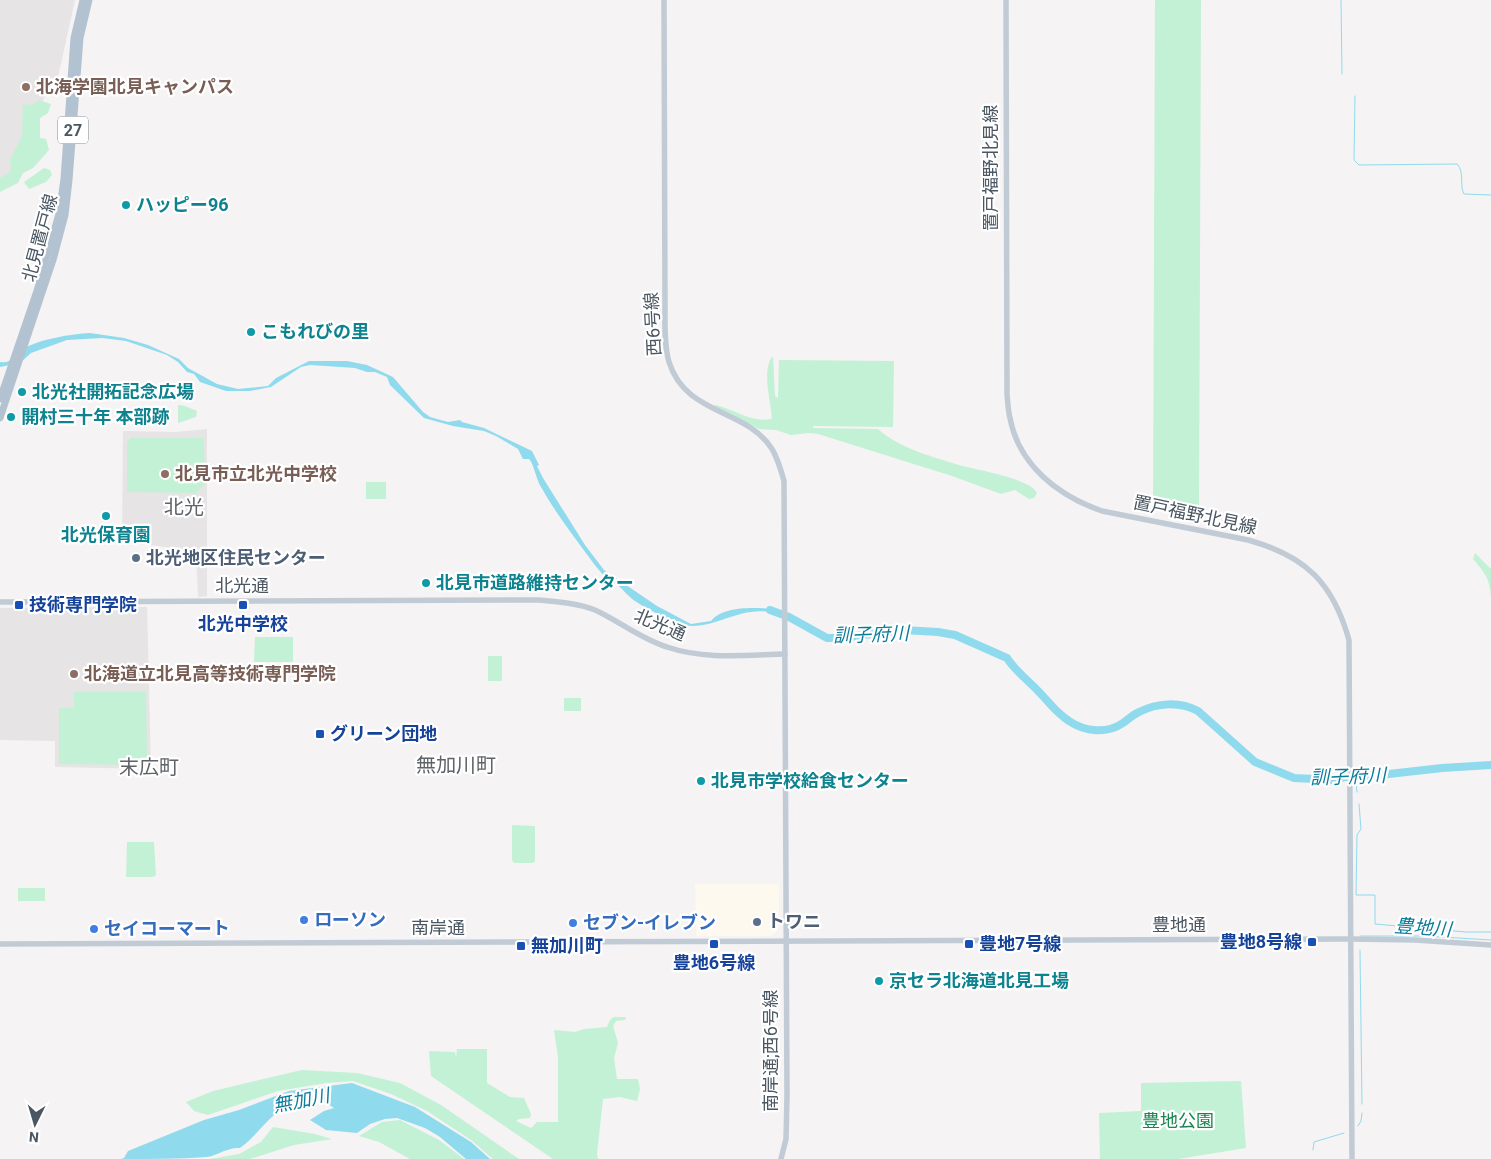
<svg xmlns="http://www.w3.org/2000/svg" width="1491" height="1159" font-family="Roboto,'Noto Sans JP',sans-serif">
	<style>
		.commercial { fill: #fdf9ef }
		.education { fill: #e6e4e5 }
		.green { fill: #c3f1d5 }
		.water { fill: #90daee }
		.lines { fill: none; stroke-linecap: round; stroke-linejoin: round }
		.stream { stroke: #90daee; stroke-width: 1 }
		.river { stroke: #90daee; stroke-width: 8 }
		.secondary { stroke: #c1cbd6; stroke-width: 5.5 }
		.primary { stroke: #b3c2d1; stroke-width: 7 }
		.education-dot { fill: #8d6e63; stroke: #fff; stroke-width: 2 }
		.culture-dot { fill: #0f9aa8; stroke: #fff; stroke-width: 2 }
		.service-dot { fill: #5c6f8a; stroke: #fff; stroke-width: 2 }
		.transit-dot { fill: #1a4fb4; stroke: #fff; stroke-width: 2 }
		.shop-dot { fill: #3f7fe0; stroke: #fff; stroke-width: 2 }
		.labels { text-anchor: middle; stroke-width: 4.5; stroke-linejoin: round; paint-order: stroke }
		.shield { fill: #fff; stroke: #808990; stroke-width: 1 }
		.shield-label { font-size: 16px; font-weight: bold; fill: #4a5661 }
		.education-label { font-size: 18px; font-weight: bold; fill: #785e54; stroke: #fff; text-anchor: start }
		.street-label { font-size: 18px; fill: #4a5661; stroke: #fff }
		.culture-label { font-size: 18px; font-weight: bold; fill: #0d838f; stroke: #fff; text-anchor: start }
		.service-label { font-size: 18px; font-weight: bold; fill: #4e5e75; stroke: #fff; text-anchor: start }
		.transit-label { font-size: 18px; font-weight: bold; fill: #164399; stroke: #fff; text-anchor: start }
		.shop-label { font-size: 18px; font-weight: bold; fill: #366cbe; stroke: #fff; text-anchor: start }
		.park-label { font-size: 18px; fill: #17864f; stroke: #fff }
		.water-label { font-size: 19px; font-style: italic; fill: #0c7c9b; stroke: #fff }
		.quarter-label { font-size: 20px; fill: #5f6368; stroke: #fff }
	</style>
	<rect width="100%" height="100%" fill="#f5f3f3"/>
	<polygon class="commercial" points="695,884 779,884 779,928 772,936 696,936"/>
	<g class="education">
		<polygon points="0,0 75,0 58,77 45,96 20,152 14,173 0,181"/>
		<polygon points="207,429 207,596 198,597 196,551 150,545 122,543 123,431 176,432"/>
		<polygon points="147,607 151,769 55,767 55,741 0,740 0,608"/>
	</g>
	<g class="green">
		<polygon points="1155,0 1201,0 1199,514 1153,508"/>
		<polygon points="39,100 51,104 48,113 40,118 40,138 46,139 49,150 33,168 23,173 18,183 0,192 0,178 11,171 10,160 22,136 23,104 32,105"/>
		<polygon points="44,168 50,170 52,175 46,182 29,189 24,182"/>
		<path d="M773,356L775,396L778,398L779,360L894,361L893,427L813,426V428L878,429C899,448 933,457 959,465C976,470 1030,478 1037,493L1034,498L1029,499L1015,490L1001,494L952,476L818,434L809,433L791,435L776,430L759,429L713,406L716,405C736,410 751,423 772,419C771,402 761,369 773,356Z"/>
		<polygon points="178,405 185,406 197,411 196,417 178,423"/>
		<polygon points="130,438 204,438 205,484 196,493 127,492 127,444"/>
		<rect x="366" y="482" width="20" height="17"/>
		<path d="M1475,553L1491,569V597C1490,579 1485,573 1473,559Z"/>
		<polygon points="255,637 293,637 293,662 254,662"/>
		<rect x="488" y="656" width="14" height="25"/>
		<polygon points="74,692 146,692 147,756 138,765 59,764 59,708 74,708"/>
		<rect x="564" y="698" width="17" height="13"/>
		<polygon points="512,825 535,826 535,861 533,863 514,863 512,860"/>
		<polygon points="127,842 154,842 156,875 153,877 126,877"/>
		<rect x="18" y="888" width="27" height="13"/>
		<polygon points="614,1017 626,1017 625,1020 616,1021 613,1026 618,1043 614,1058 617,1079 638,1079 640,1089 637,1101 620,1097 603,1099 597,1154 598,1159 553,1159 431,1076 429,1051 455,1052 456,1058 457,1049 487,1049 487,1083 510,1097 524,1098 531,1114 530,1118 519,1119 516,1121 531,1128 537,1122 558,1122 558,1057 554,1030 575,1032 584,1029 607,1027 610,1020"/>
		<polygon points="302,1070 357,1073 400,1083 441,1105 519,1159 493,1159 471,1140 427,1111 391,1094 353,1081 326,1083 278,1091 208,1115 194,1111 186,1102 213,1091"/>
		<polygon points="1241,1081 1246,1148 1178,1159 1100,1159 1099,1113 1141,1111 1141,1083"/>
		<polygon points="400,1120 439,1140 464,1159 410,1159 379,1142 359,1136 382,1122"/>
		<polygon points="273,1127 315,1134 332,1139 294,1145 250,1159 210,1159 239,1154 261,1142"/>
	</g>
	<g class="water">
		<path d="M90,333L124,338L148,345L179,359L188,368L217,384L238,389L268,386L276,378L309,361H347L367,365L393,377L423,412L430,417L448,422L460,420L462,422L484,428L532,451L539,465L537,466L543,478L585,545L604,570L657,606L691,624L711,621C723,605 760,607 779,610V614C738,602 714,634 679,624V622C663,617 648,610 635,601C626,595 623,588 614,583L612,584C599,572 590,558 580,545C566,526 552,507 541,487C536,479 534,464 529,459H523L518,449L496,436L484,431L453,426L424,418L390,385L387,377L375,372H367L355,368L310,365L301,367L271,387L250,391H226L200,382L194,374L187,372L178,362L167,355L126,341L102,338L67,340L31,353L20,363L0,367V362C12,364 14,355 23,349C39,339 72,334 90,333Z"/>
		<path d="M352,1083L415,1107L471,1142L490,1159H466L440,1137L425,1128L397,1118L385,1119L370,1124L357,1133L326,1130L310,1120L324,1111L334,1108C321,1099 317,1099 301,1102C270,1109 263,1131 240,1148C227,1147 219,1155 207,1157C179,1159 149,1159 121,1159L124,1158L128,1151L204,1120L239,1110L289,1091Z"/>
	</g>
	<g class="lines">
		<g class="stream">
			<polyline points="1341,0 1342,74"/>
			<path d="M1355,96L1354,160L1359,165L1457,164C1465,172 1459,185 1464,194L1491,195"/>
			<polyline points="1355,776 1357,792"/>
			<polyline points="1359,804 1361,829 1357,835 1356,895 1375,895 1375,924 1466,932 1491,932"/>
			<polyline points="1360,936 1425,936 1491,940"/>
			<polyline points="1360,950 1362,1104"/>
			<polyline points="1358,1126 1361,1121 1362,1113"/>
			<polyline points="1313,1150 1314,1142 1344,1133"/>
		</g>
		<path class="river" d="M770,610L789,617L827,638H841L903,630L938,632L955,635L1007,658C1016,672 1028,680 1039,692C1049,702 1056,713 1069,721C1085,732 1107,734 1123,723C1129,719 1132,715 1139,712C1157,703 1179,701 1198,711L1255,762L1294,778L1335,780L1345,777L1380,775L1442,768L1491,765"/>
		<g class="secondary">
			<path d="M664,0L665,308C665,325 664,345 669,362C686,416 746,408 772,449C778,459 781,470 784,481L787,1096L786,1139L781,1159"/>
			<path d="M1006,0L1007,395C1008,403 1008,411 1010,418C1019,466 1059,496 1102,511L1248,540C1306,556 1333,583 1349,640L1352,1159"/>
			<path d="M0,602L538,600C557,602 577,603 595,610C619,621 641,639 667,647C705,660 746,655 785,654"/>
			<polyline points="0,944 1351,939 1415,940 1491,945"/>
		</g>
		<g class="primary">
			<polyline points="0,399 37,291 59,214 64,179 74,38 83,0"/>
			<polyline points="0,418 53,260 65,215 69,180 80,38 89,0"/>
		</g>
	</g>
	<g class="education-dot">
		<circle cx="26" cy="87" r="5"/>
		<circle cx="165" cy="474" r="5"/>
		<circle cx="74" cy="674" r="5"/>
	</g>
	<g class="culture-dot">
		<circle cx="126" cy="205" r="5"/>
		<circle cx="251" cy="332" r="5"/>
		<circle cx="22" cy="392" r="5"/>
		<circle cx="11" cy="417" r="5"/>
		<circle cx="106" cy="516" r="5"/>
		<circle cx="426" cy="583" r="5"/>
		<circle cx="701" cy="781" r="5"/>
		<circle cx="879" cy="981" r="5"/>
	</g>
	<g class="service-dot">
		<circle cx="136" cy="558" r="5"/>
		<circle cx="757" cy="922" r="5"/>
	</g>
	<g class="transit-dot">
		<rect x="14" y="600" width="10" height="10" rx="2.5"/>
		<rect x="238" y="600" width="10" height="10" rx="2.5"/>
		<rect x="315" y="729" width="10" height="10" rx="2.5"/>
		<rect x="1307" y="937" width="10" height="10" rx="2.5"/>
		<rect x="709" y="939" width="10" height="10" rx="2.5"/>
		<rect x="964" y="939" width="10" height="10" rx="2.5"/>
		<rect x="516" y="941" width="10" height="10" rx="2.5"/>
	</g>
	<g class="shop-dot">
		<circle cx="304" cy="920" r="5"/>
		<circle cx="573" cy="923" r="5"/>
		<circle cx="94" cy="929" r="5"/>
	</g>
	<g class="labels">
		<rect class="shield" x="58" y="116.5" width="30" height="27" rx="4"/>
		<g class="shield-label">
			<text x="73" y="136">27</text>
		</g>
		<g class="education-label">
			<text x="36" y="93">北海学園北見キャンパス</text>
			<text x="175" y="480">北見市立北光中学校</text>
			<text x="84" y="680">北海道立北見高等技術専門学院</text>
		</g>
		<g class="street-label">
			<text transform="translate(991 168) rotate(-90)" y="6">置戸福野北見線</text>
			<text transform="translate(40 238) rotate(-75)" y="6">北見置戸線</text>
			<text transform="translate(653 324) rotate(-93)" y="6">西6号線</text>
			<text transform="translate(1195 515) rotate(12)" y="6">置戸福野北見線</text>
			<text x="242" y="592">北光通</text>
			<text transform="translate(660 625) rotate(23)" y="6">北光通</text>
			<text x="1179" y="931">豊地通</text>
			<text x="438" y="934">南岸通</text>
			<text transform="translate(771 1051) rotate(-90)" y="6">南岸通;西6号線</text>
		</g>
		<g class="culture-label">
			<text x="136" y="211">ハッピー96</text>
			<text x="261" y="338">こもれびの里</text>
			<text x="32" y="398">北光社開拓記念広場</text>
			<text x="21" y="423">開村三十年 本部跡</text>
			<text x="106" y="541" text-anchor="middle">北光保育園</text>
			<text x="436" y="589">北見市道路維持センター</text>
			<text x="711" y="787">北見市学校給食センター</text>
			<text x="889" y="987">京セラ北海道北見工場</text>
		</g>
		<g class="service-label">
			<text x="146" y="564">北光地区住民センター</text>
			<text x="767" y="928">トワニ</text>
		</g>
		<g class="transit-label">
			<text x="29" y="611">技術専門学院</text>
			<text x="243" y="630" text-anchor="middle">北光中学校</text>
			<text x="330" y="740">グリーン団地</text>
			<text x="1302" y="948" text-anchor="end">豊地8号線</text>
			<text x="979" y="950">豊地7号線</text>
			<text x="531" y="952">無加川町</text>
			<text x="714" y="969" text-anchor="middle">豊地6号線</text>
		</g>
		<g class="shop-label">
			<text x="314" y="926">ローソン</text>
			<text x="583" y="929">セブン-イレブン</text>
			<text x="104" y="935">セイコーマート</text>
		</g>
		<g class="park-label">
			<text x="1178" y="1127">豊地公園</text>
		</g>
		<g class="water-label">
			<text transform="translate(871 634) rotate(-2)" y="7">訓子府川</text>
			<text transform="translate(1348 776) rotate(-2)" y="7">訓子府川</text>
			<text transform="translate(1423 927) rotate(4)" y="7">豊地川</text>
			<text transform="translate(301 1100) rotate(-11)" y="7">無加川</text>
		</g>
		<g class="quarter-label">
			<text x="184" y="514">北光</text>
			<text x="456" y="772">無加川町</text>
			<text x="149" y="774">末広町</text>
		</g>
	</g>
	<g transform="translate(35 1124) rotate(185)" stroke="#ffffff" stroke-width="4" paint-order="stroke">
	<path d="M0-4L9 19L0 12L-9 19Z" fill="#4a5661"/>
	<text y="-8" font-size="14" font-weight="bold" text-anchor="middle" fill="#4a5661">N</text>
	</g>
</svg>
